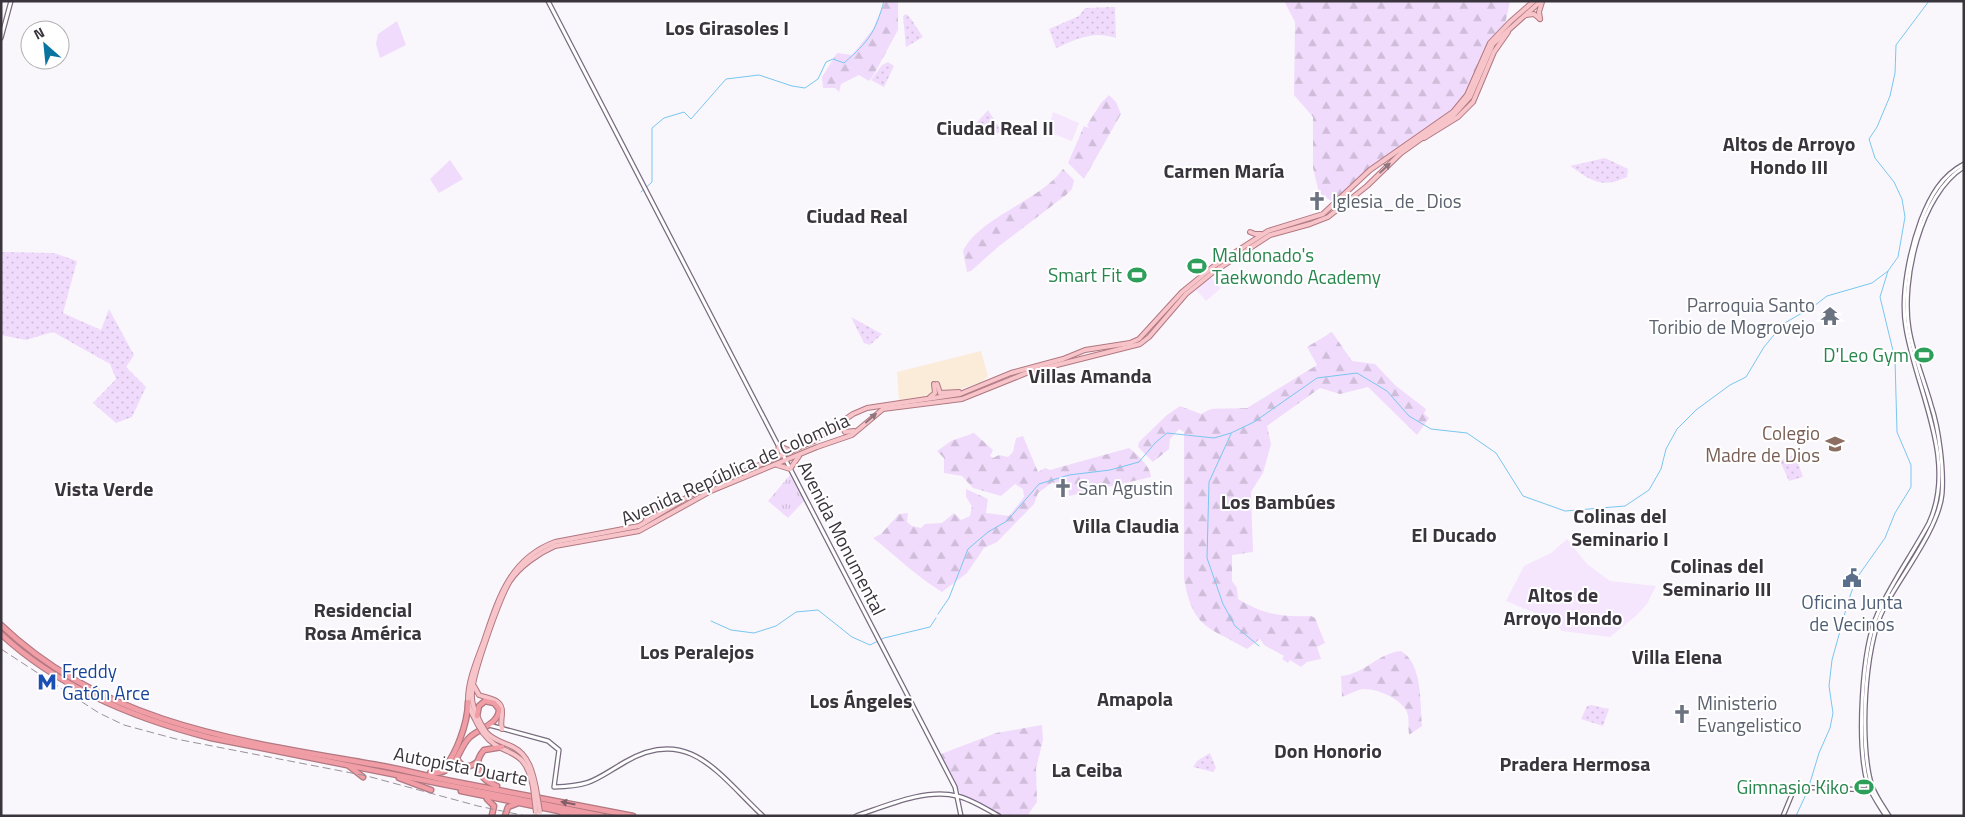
<svg xmlns="http://www.w3.org/2000/svg" width="1965" height="817" font-family="'Titillium Web',sans-serif">
	<style>
		.commercial { fill: #fbecd9 }
		.built { fill: #f5e6fe }
		.grass { fill: url(#grass-tufts) }
		.forest { fill: url(#forest-firs) }
		.park { fill: url(#park-dots) }
		.pitch { fill: #f0dbfc }
		.lines { fill: none; stroke-linecap: round; stroke-linejoin: round }
		.stream { stroke: #79c6f0; stroke-width: 1 }
		.secondary-casing { stroke: #786b7f; stroke-width: 5.5 }
		.primary-casing { stroke: #b17881; stroke-width: 6 }
		.motorway-casing { stroke: #b17881; stroke-width: 7 }
		.secondary { stroke: #fff; stroke-width: 3 }
		.primary { stroke: #f7c4ca; stroke-width: 4 }
		.motorway { stroke: #f19da6; stroke-width: 4.5 }
		.rail { stroke: #98939a; stroke-width: 1; stroke-dasharray: 8 4; stroke-linecap: butt }
		.primary-bridge-casing { stroke: #b17881; stroke-width: 6; stroke-linecap: butt }
		.primary-bridge { stroke: #f7c4ca; stroke-width: 4 }
		.oneway { fill: #8f757c }
		.oneway2 { fill: #835e67 }
		.labels { text-anchor: middle; stroke-width: 4; stroke-linejoin: round; paint-order: stroke }
		.worship-label { font-size: 19px; fill: #5b616d; stroke: #fff; text-anchor: start }
		.leisure-label { font-size: 19px; fill: #27864d; stroke: #fff; text-anchor: end }
		.education-label { font-size: 19px; fill: #785e54; stroke: #fff; text-anchor: end }
		.street-label { font-size: 19px; fill: #3a343d; stroke: #fff }
		.service-label { font-size: 19px; fill: #4e5e75; stroke: #fff }
		.transit-label { font-size: 19px; fill: #164399; stroke: #fff; text-anchor: start }
		.neighbourhood-label { font-size: 20px; font-weight: bold; fill: #3a343d; stroke: #fff }
	</style>
	<defs>
		<pattern id="grass-tufts" width="24" height="20" patternUnits="userSpaceOnUse" patternTransform="scale(1.25)"><rect width="24" height="20" fill="#f0dbfc"/><path d="M3 7l-1-3M5 7V3M7 7l1-3M15 17l-1-3M17 17v-4M19 17l1-3" fill="none" stroke="#cfbdd9"/></pattern>
		<pattern id="forest-firs" width="22" height="20" patternUnits="userSpaceOnUse" patternTransform="scale(1.25)"><rect width="22" height="20" fill="#f0dbfc"/><path d="M5 1l3.5 6h-7zM16 11l3.5 6h-7z" fill="#cfbdd9"/></pattern>
		<pattern id="park-dots" width="8" height="8" patternUnits="userSpaceOnUse" patternTransform="scale(1.25)"><rect width="8" height="8" fill="#f0dbfc"/><path d="M2 2h.1M6 6h.1" fill="none" stroke="#cfbdd9" stroke-width="1.8" stroke-linecap="round"/></pattern>
	</defs>
	<rect width="100%" height="100%" fill="#faf7fc"/>
	<polygon class="commercial" points="981,351 988,376 982,382 938,396 899,401 897,372"/>
	<g class="built">
		<polygon points="1053,112 1079,123 1072,141 1048,132"/>
		<polygon points="1210,276 1221,288 1206,301 1195,289"/>
		<polygon points="1567,539 1587,564 1610,581 1656,586 1647,604 1637,615 1610,637 1562,631 1550,619 1506,601 1524,566 1551,553"/>
	</g>
	<polygon class="grass" points="790,475 804,501 788,518 768,501"/>
	<g class="forest">
		<polygon points="885,1 898,1 898,30 873,76 869,81 859,75 841,84 839,92 835,88 823,88 822,77 837,53 852,55 873,29"/>
		<polygon points="1284,1 1510,1 1506,20 1471,97 1333,202 1319,193 1313,168 1313,117 1294,95 1295,22"/>
		<polygon points="1109,95 1116,102 1121,114 1084,179 1068,163 1084,126 1089,128 1087,125 1101,103"/>
		<path d="M1063,169L1074,180L1072,189L1066,195L998,247L971,271L967,272L963,251C980,217 1040,201 1063,169Z"/>
		<path d="M1332,332L1352,361L1375,364L1396,386L1426,409L1424,414L1429,418L1417,435L1368,387L1340,394L1320,388L1267,426L1271,444L1263,473L1251,492L1253,552L1232,555V581L1237,588L1238,599C1265,615 1281,617 1311,616L1315,618L1325,643L1317,647L1321,659L1307,662L1301,667L1290,660L1288,663L1282,659L1284,656L1264,645L1260,639L1247,649C1208,626 1193,629 1184,579V432L1179,429L1170,439L1169,449L1153,462L1138,447L1139,442L1167,415L1180,406L1201,414L1211,409L1247,408L1317,365L1307,347Z"/>
		<path d="M974,433L993,450L990,456L993,458L999,455L1008,457L1013,452L1016,438L1023,436L1038,472L1045,468L1050,470L1129,448C1137,454 1151,467 1151,477L1069,496L1068,482L1055,485L1053,482L1038,493L1034,504L997,542L984,548L967,573L942,592C917,577 896,556 873,538L881,534L899,514L908,513L907,522L912,526L921,528L925,524L942,523L954,513L961,520L970,516L972,506L966,497V489L988,499L986,513L1009,516L1024,497L1023,489L1015,484L1001,496L973,488L962,476L944,473V458L937,451L951,441Z"/>
		<path d="M1401,651C1423,664 1420,704 1422,726L1409,735C1408,728 1409,721 1408,715C1405,700 1377,688 1363,689C1356,690 1348,695 1342,697L1341,676C1365,674 1378,653 1401,651Z"/>
		<polygon points="1042,725 1043,740 1036,768 1037,802 1027,816 1006,816 961,795 941,754 996,733"/>
	</g>
	<g class="park">
		<path d="M1115,7L1116,38C1093,30 1077,39 1056,48L1049,29L1079,16L1085,8Z"/>
		<polygon points="906,14 909,16 923,37 906,47 903,16"/>
		<polygon points="888,62 894,66 884,87 871,80 882,65"/>
		<polygon points="988,110 1003,133 972,132 971,129"/>
		<path d="M1605,158L1628,169L1627,177C1601,189 1592,181 1570,166Z"/>
		<polygon points="1,252 54,253 77,261 63,313 101,330 109,309 134,355 126,367 146,387 132,417 116,423 93,403 116,379 110,364 53,332 26,340 1,335"/>
		<polygon points="851,317 882,334 870,345 864,343"/>
		<polygon points="1795,454 1803,477 1789,481 1780,461"/>
		<polygon points="1591,705 1609,709 1603,726 1581,719 1587,706"/>
		<polygon points="1210,753 1216,768 1213,772 1193,767 1197,761"/>
	</g>
	<g class="pitch">
		<polygon points="397,21 406,45 380,58 376,44 378,34"/>
		<polygon points="450,160 463,179 439,193 430,179"/>
	</g>
	<g class="lines">
		<g class="stream">
			<path d="M641,192L652,182V128L664,118L684,112L691,119L726,79L759,75L792,86L805,88L818,79L826,62L833,59L844,63C869,41 875,33 884,1"/>
			<polyline points="1231,434 1209,482 1207,558 1223,604 1235,626 1259,646"/>
			<polyline points="938,614 949,598 968,549 988,532 1007,521 1039,484 1069,475 1110,470 1139,462 1155,443 1167,433 1214,438 1231,433 1254,422 1317,378 1357,373 1387,391 1409,416 1431,429 1467,433 1496,453 1523,496 1565,511 1625,506 1649,490 1661,469 1666,449 1677,429 1696,410 1730,385 1746,377 1764,347 1783,324 1814,306 1827,296 1872,283 1888,271"/>
			<polyline points="711,621 731,630 754,633 776,626 796,612 818,610 852,637 870,645 884,638 930,627 936,618"/>
			<polyline points="1809,786 1819,753 1830,728 1833,713 1829,686 1832,660 1848,602 1856,579 1885,538 1895,513 1911,487 1911,465 1897,432 1895,359 1880,297 1888,271 1898,257 1905,217 1902,199 1894,182 1875,158 1869,139 1877,127 1890,96 1895,73 1896,45 1929,1"/>
			<polyline points="1796,816 1808,790"/>
		</g>
		<g class="secondary-casing">
			<g id="secondary">
				<polyline points="548,1 955,787 961,816"/>
				<polyline points="1,38 11,1"/>
				<path d="M489,725L548,741L559,750L554,787C592,786 594,780 625,762C689,724 720,776 763,816"/>
				<path d="M856,816C886,806 925,788 957,796C971,799 986,809 999,816"/>
				<polyline points="1783,816 1795,787 1871,790"/>
				<path d="M1886,816C1879,805 1871,794 1867,782C1857,743 1861,650 1878,613C1892,582 1913,553 1929,523C1958,460 1916,390 1906,328C1900,295 1910,250 1921,220C1930,197 1941,176 1964,164"/>
				<path d="M1889,816C1883,806 1876,797 1872,786C1859,746 1864,645 1884,608C1900,577 1939,528 1942,494C1944,469 1939,429 1931,405C1924,380 1913,354 1909,329C1901,281 1920,194 1964,167"/>
			</g>
		</g>
		<g class="primary-casing">
			<g id="primary">
				<polyline points="1526,15 1534,14 1540,19"/>
				<polyline points="1540,19 1539,12 1542,2"/>
				<polyline points="1424,138 1458,117 1473,102 1494,52 1508,32"/>
				<polyline points="1250,232 1255,234 1261,234"/>
				<polyline points="937,384 940,393 959,392"/>
				<polyline points="930,397 935,393 934,384"/>
				<polyline points="845,422 842,427 845,432 854,431"/>
				<polyline points="776,458 779,446 791,451"/>
				<polyline points="777,465 790,469 799,456"/>
				<polyline points="654,508 663,511"/>
				<polyline points="645,522 650,510"/>
				<path d="M474,686L479,695C489,699 503,699 502,713C502,719 500,723 502,729"/>
				<path d="M480,722C476,713 471,704 472,693C472,675 500,597 510,581C520,566 539,553 555,546L639,531L711,491L817,447L852,435L883,409L962,399L1029,372L1140,344L1149,337L1186,294L1212,273L1270,235L1310,224L1328,217L1367,186L1401,153L1453,116L1470,97L1493,44L1541,1"/>
				<path d="M478,725C474,717 468,708 468,700C468,680 477,660 484,641C498,600 509,559 555,542L639,526L691,495L814,441L853,414L867,408L960,394L1011,373L1063,359L1085,350L1130,343L1139,339L1182,292L1214,266L1268,231L1323,214L1370,170L1453,112L1467,95L1490,43L1510,22L1534,1"/>
				<path d="M486,732C494,741 503,742 513,747C529,755 533,773 536,788"/>
				<path d="M483,733C503,760 524,742 533,787"/>
			</g>
		</g>
		<g class="motorway-casing">
			<g id="motorway">
				<path d="M1,625C109,728 249,742 388,767C409,771 430,777 451,781C512,793 572,804 633,816"/>
				<path d="M1,634C59,688 136,719 211,738L603,816"/>
				<path d="M457,758C461,769 471,768 478,761"/>
				<polyline points="349,766 363,777"/>
				<path d="M440,771C456,759 468,721 468,702"/>
				<path d="M430,773C437,773 442,773 448,769C459,761 460,746 470,737C480,728 499,724 499,709L494,703L485,701L479,706L477,716"/>
				<polyline points="399,778 431,790"/>
				<path d="M497,786C480,780 471,765 484,750L502,747"/>
				<polyline points="461,791 559,811 566,816"/>
				<polyline points="487,799 494,806 492,815"/>
				<polyline points="562,811 587,816"/>
				<polyline points="505,816 508,807 516,804"/>
			</g>
		</g>
		<use href="#secondary" class="secondary"/>
		<use href="#primary" class="primary"/>
		<use href="#motorway" class="motorway"/>
		<polyline class="rail" points="1,649 99,713 124,725 176,739 367,776 478,806 526,816"/>
		<g class="primary-bridge-casing">
			<g id="primary-bridge">
				<polyline points="480,722 486,732"/>
				<polyline points="478,725 483,733"/>
				<polyline points="533,787 536,813"/>
				<polyline points="536,788 540,812"/>
			</g>
		</g>
		<use href="#primary-bridge" class="primary-bridge"/>
	</g>
	<defs><path id="oneway-solid" d="M-6-.8H1V-3.2L6.5 0L1 3.2V.8H-6Z" transform="scale(1.25)"/></defs>
	<g class="oneway">
		<use href="#oneway-solid" transform="translate(1385 168) rotate(-43)"/>
		<use href="#oneway-solid" transform="translate(871 418) rotate(-41)"/>
	</g>
	<use class="oneway2" href="#oneway-solid" transform="translate(568 803) rotate(-169)"/>
	<defs>
		<g id="church-bare" transform="scale(1.5)"><path d="M-1.2-6h2.4v3.5h3.3v2.4h-3.3V6h-2.4V-.1h-3.3v-2.4h3.3Z" fill="#6b7280" stroke="#fff" stroke-width="2.5" paint-order="stroke"/></g>
		<g id="stadium-bare" transform="scale(1.5)"><path d="M0-5a6.5 5 0 1 0 0 10a6.5 5 0 1 0 0-10ZM-3.5-1.8h7v3.6h-7Z" fill="#2e9e5b" stroke="#fff" stroke-width="2.5" paint-order="stroke"/></g>
		<g id="temple-bare" transform="scale(1.5)"><path d="M0-6L5-2H3V0L6.5 2.5H4V6H1.5V3h-3V6H-4V2.5H-6.5L-3 0V-2H-5Z" fill="#6b7280" stroke="#fff" stroke-width="2.5" paint-order="stroke"/></g>
		<g id="university-bare" transform="scale(1.5)"><path d="M0-5L7-2L0 1L-7-2ZM-4 1L0 2.5L4 1V4Q0 6-4 4Z" fill="#8d6e63" stroke="#fff" stroke-width="2.5" paint-order="stroke"/></g>
		<g id="civic-bare" transform="scale(1.5)"><path d="M-.6-6.5H3V-4.5H.6V-3L4-1V1h2V6H-6V1h2V-1L-.6-3ZM-1.2 2.5V6h2.4V2.5Z" fill="#5c6f8a" stroke="#fff" stroke-width="2.5" paint-order="stroke"/></g>
		<g id="metro-bare" transform="scale(1.5)"><path d="M-5.5 5V-5H-3L0 0L3-5H5.5V5H3V-.5L0 4L-3-.5V5Z" fill="#1a4fb4" stroke="#fff" stroke-width="2.5" paint-order="stroke"/></g>
	</defs>
	<g fill-rule="evenodd">
		<use href="#church-bare" x="1317" y="201"/>
		<use href="#stadium-bare" x="1197" y="266"/>
		<use href="#stadium-bare" x="1137" y="275"/>
		<use href="#temple-bare" x="1830" y="316"/>
		<use href="#stadium-bare" x="1924" y="355"/>
		<use href="#university-bare" x="1835" y="444"/>
		<use href="#church-bare" x="1063" y="488"/>
		<use href="#civic-bare" x="1852" y="578"/>
		<use href="#metro-bare" x="47" y="682"/>
		<use href="#church-bare" x="1682" y="714"/>
		<use href="#stadium-bare" x="1864" y="787"/>
	</g>
	<g class="labels">
		<g class="worship-label">
			<text x="1332" y="208">Iglesia_de_Dios</text>
			<text x="1815" y="312" text-anchor="end">Parroquia Santo<tspan x="1815" dy="22">Toribio de Mogrovejo</tspan></text>
			<text x="1078" y="495">San Agustin</text>
			<text x="1697" y="710">Ministerio<tspan x="1697" dy="22">Evangelistico</tspan></text>
		</g>
		<g class="leisure-label">
			<text x="1212" y="262" text-anchor="start">Maldonado's<tspan x="1212" dy="22">Taekwondo Academy</tspan></text>
			<text x="1122" y="282">Smart Fit</text>
			<text x="1909" y="362">D'Leo Gym</text>
			<text x="1849" y="794">Gimnasio Kiko</text>
		</g>
		<g class="education-label">
			<text x="1820" y="440">Colegio<tspan x="1820" dy="22">Madre de Dios</tspan></text>
		</g>
		<g class="street-label">
			<text transform="translate(735 469) rotate(-24)" y="7">Avenida República de Colombia</text>
			<text transform="translate(842 538) rotate(63)" y="7">Avenida Monumental</text>
			<text transform="translate(461 766) rotate(11)" y="7">Autopista Duarte</text>
		</g>
		<g class="service-label">
			<text x="1852" y="609">Oficina Junta<tspan x="1852" dy="22">de Vecinos</tspan></text>
		</g>
		<g class="transit-label">
			<text x="62" y="678">Freddy<tspan x="62" dy="22">Gatón Arce</tspan></text>
		</g>
		<g class="neighbourhood-label">
			<text x="727" y="35">Los Girasoles I</text>
			<text x="995" y="135">Ciudad Real II</text>
			<text x="1789" y="151">Altos de Arroyo<tspan x="1789" dy="23">Hondo III</tspan></text>
			<text x="1224" y="178">Carmen María</text>
			<text x="857" y="223">Ciudad Real</text>
			<text x="1090" y="383">Villas Amanda</text>
			<text x="104" y="496">Vista Verde</text>
			<text x="1278" y="509">Los Bambúes</text>
			<text x="1620" y="523">Colinas del<tspan x="1620" dy="23">Seminario I</tspan></text>
			<text x="1126" y="533">Villa Claudia</text>
			<text x="1454" y="542">El Ducado</text>
			<text x="1717" y="573">Colinas del<tspan x="1717" dy="23">Seminario III</tspan></text>
			<text x="1563" y="602">Altos de<tspan x="1563" dy="23">Arroyo Hondo</tspan></text>
			<text x="363" y="617">Residencial<tspan x="363" dy="23">Rosa América</tspan></text>
			<text x="697" y="659">Los Peralejos</text>
			<text x="1677" y="664">Villa Elena</text>
			<text x="1135" y="706">Amapola</text>
			<text x="861" y="708">Los Ángeles</text>
			<text x="1328" y="758">Don Honorio</text>
			<text x="1575" y="771">Pradera Hermosa</text>
			<text x="1087" y="777">La Ceiba</text>
		</g>
	</g>
	<rect width="1965" height="817" fill="none" stroke="#3a343d" stroke-width="5"/>
	<g transform="translate(45 45) rotate(333)"><circle r="24" fill="#ffffff" stroke="#b0aeb1"/>
	<path d="M0-4L9 19L0 12L-9 19Z" fill="#0a74a0"/>
	<text y="-8" font-size="14" font-weight="bold" text-anchor="middle" fill="#3a343d">N</text>
	</g>
</svg>
